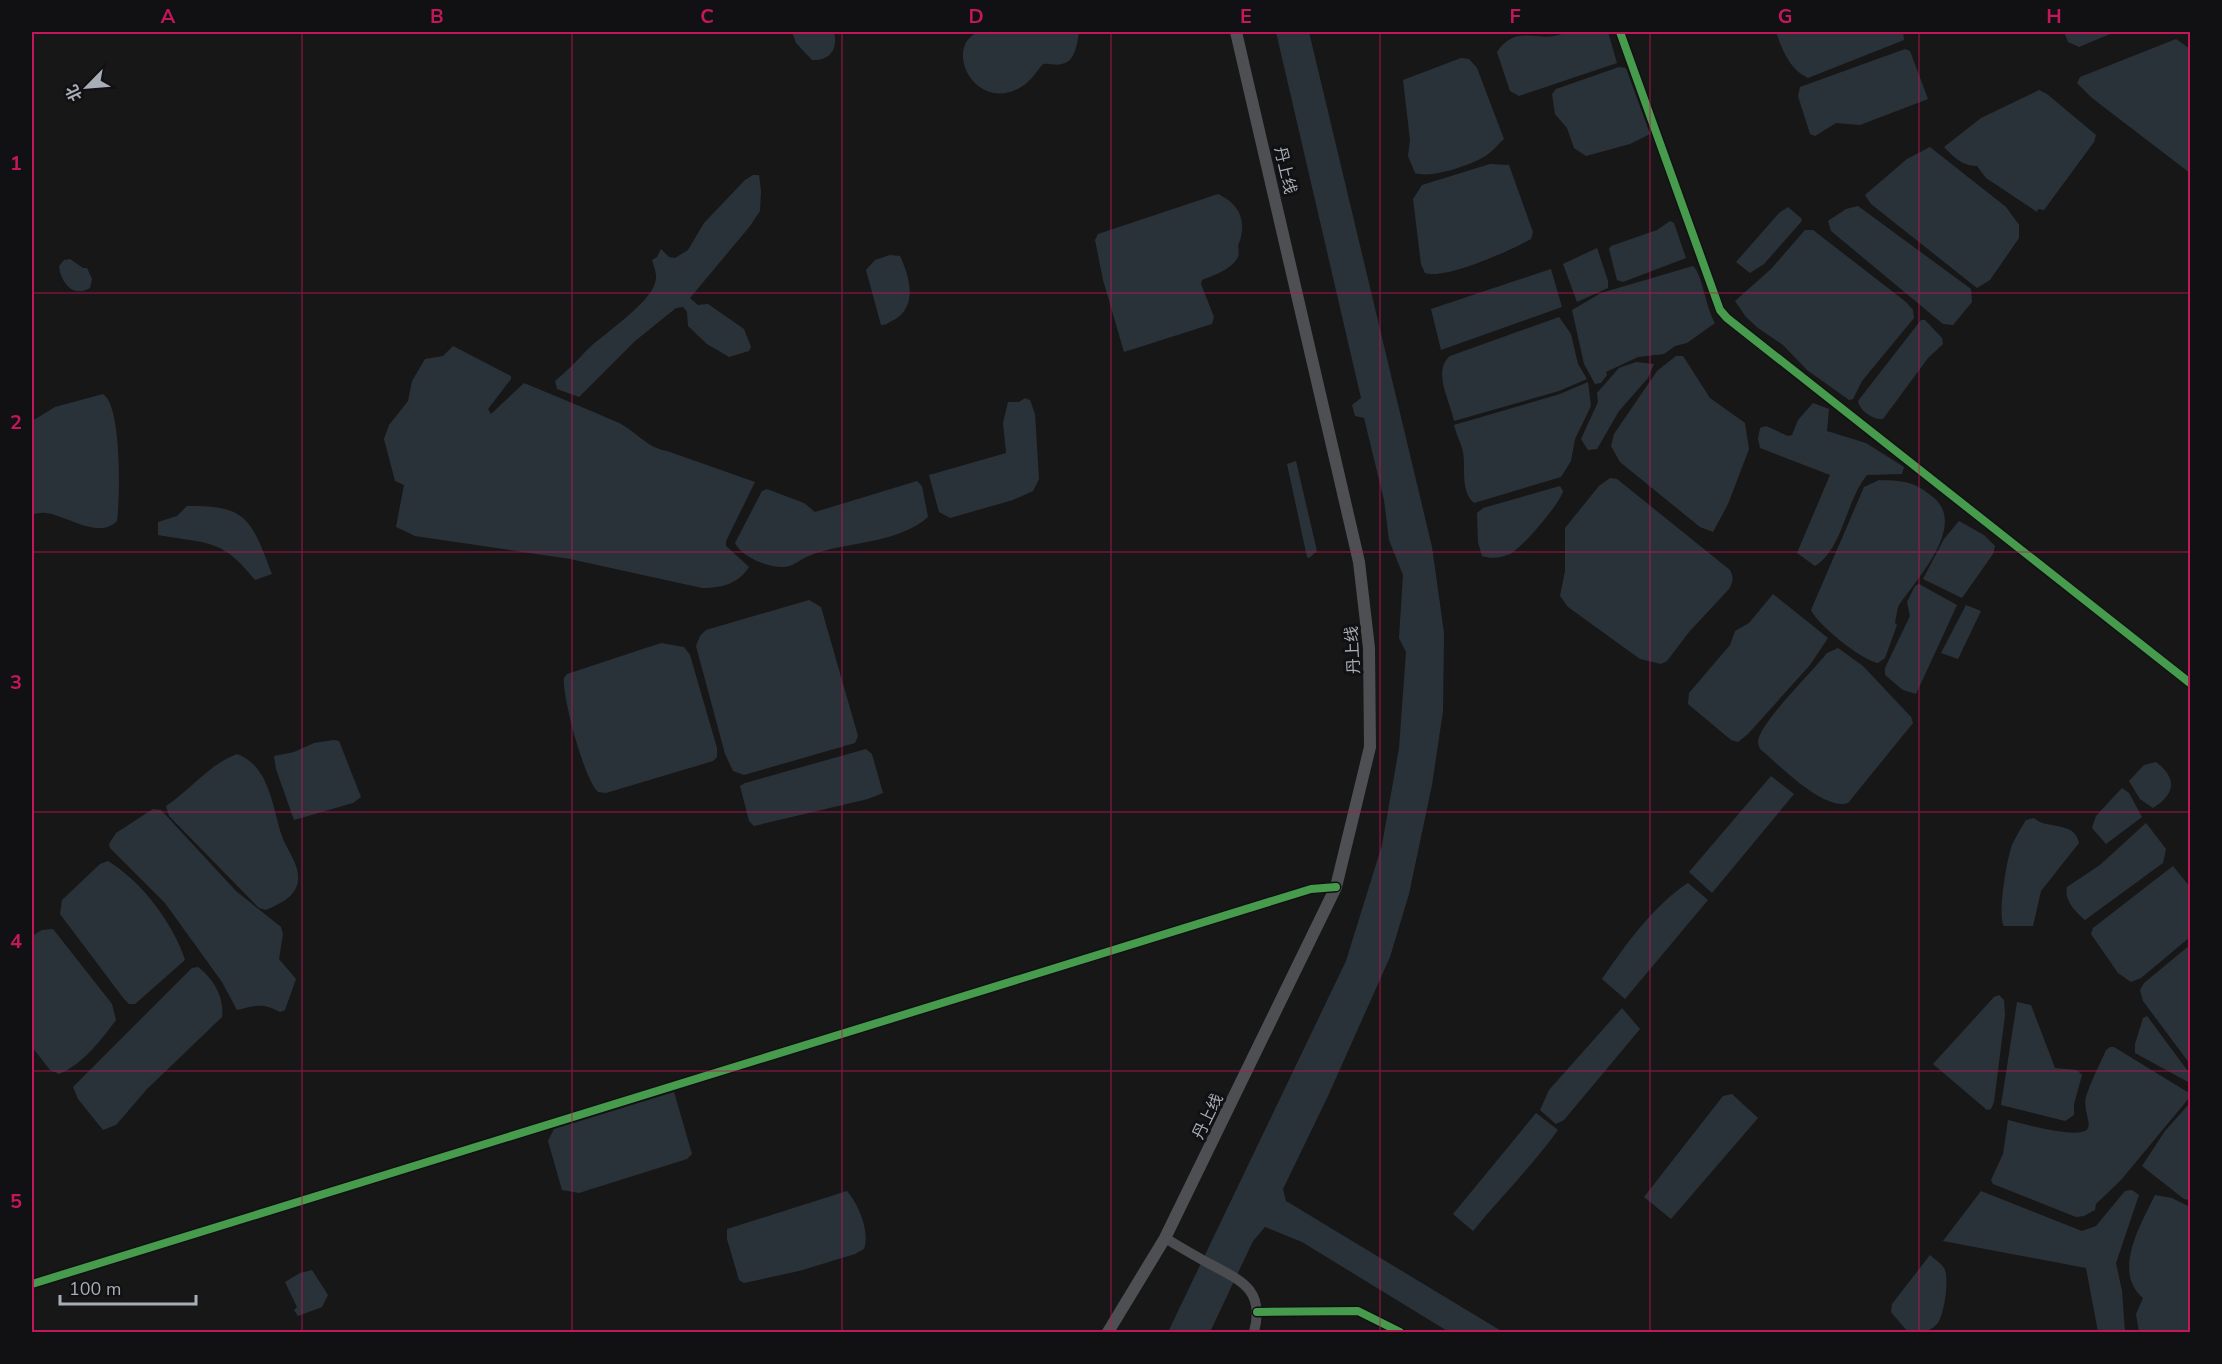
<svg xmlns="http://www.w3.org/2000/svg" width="2222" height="1364" font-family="'Nunito Sans','Noto Sans SC',sans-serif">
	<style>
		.water { fill: #2a3239 }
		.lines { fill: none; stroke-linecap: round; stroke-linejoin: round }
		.minor { stroke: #4b4c50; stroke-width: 10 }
		.major { stroke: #4d4f52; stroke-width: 12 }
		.cycleway-casing { stroke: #111113; stroke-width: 11 }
		.cycleway { stroke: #469c4c; stroke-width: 8 }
		.grid { fill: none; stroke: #c2185b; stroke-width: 1.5; stroke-opacity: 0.55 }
		.labels { text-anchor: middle; stroke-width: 6; stroke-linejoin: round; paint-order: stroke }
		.street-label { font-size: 16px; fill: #a8adb8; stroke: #111113 }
		.neatline { fill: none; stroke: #c2185b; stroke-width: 2 }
		.grid-label { font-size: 20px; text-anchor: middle; font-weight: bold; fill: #c2185b }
	</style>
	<rect width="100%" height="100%" fill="#171717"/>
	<g class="water">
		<path d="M792,32H834C838,48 831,61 812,60L796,43Z"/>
		<path d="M978,32H1079C1077,43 1076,61 1062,64C1056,66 1050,63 1043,64C1036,72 1030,82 1021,87C976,114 942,48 978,32Z"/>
		<polygon points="1276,32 1309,32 1432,547 1444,633 1443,711 1432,785 1409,894 1390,957 1328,1096 1283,1189 1286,1201 1503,1332 1449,1332 1302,1242 1265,1227 1253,1241 1210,1332 1168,1332 1346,961 1382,845 1399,748 1406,652 1399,638 1403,575 1389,540 1384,500 1364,418 1355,416 1352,405 1361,398"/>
		<path d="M1566,32H1608L1617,63L1519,96L1510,91L1497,52C1518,21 1540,46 1566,32Z"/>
		<path d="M1776,32H1903L1904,40L1808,78C1789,69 1782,49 1776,32Z"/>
		<polygon points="2064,32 2115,32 2079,47 2068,42"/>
		<polygon points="2176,39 2190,49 2190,173 2092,98 2077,83 2080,77"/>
		<polygon points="1905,49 1910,51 1928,99 1860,125 1836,123 1815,136 1810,134 1798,96 1800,87"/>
		<path d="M1461,58L1469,59L1477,68L1504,139C1498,144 1493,151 1487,155C1472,165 1431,179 1415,173L1408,156L1410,140L1403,80Z"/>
		<polygon points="1619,67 1626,68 1650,134 1630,144 1586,156 1574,148 1567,128 1555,114 1552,94 1556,89"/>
		<path d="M2039,90L2047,94L2096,135L2094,142L2044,210L2038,209L2037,212L1986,178L1977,166C1962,166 1954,157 1944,147L1981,118Z"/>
		<polygon points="1930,147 2006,207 2019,225 2019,238 1990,280 1977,288 1871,204 1865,195 1907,159"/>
		<path d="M1490,164L1509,165L1533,232L1531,239C1511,250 1446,280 1425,273L1421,264L1413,199L1422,185Z"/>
		<path d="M753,175H759L761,191L760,211L750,226L690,298L698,305L708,304L744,329L751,347L749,351L729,357L707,344L688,326L687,312L683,307L676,308L635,341L579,397L557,389L555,381C566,372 576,362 585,352C601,335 649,305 655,283C658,275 654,267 652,260L657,257L661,249L669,257L675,258L688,250L704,223L745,180Z"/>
		<path d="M1218,194C1240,204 1247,222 1239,243C1237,248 1240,253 1238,257C1231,270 1214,275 1202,280L1201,284L1214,317L1212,324L1124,352L1103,280L1095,240L1098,234Z"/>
		<polygon points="1858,206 1971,289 1972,302 1953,325 1943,324 1831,231 1828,221 1846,209"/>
		<polygon points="1788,207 1802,219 1801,222 1764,264 1750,273 1736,262 1779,213"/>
		<polygon points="1670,221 1674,223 1686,258 1623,282 1617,280 1609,249 1611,246 1657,230"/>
		<polygon points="1805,230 1813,230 1906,302 1913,310 1914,318 1862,381 1853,399 1849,400 1807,370 1783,345 1758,328 1746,317 1735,301 1771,269"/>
		<polygon points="1597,248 1608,281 1608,288 1577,302 1563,264"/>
		<path d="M890,255L900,256C910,278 918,306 894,320C888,322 888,325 881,325L866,270L875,260Z"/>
		<path d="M70,259L83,268H87L92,279L90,288C73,298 61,283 59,266L64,260Z"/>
		<path d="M1693,266C1703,276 1705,306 1715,323L1687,343L1675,346L1664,354L1638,357L1606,372L1607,375L1601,383L1595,384L1584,364L1572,310L1601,293Z"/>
		<polygon points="1551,269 1562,307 1441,350 1431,309"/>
		<path d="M1559,317L1571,334L1578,364L1587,379L1559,391L1454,421C1450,401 1432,371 1450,356Z"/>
		<path d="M1921,320H1925L1942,338L1943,344L1928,358L1883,419C1873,420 1860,411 1858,401Z"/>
		<path d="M453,346L511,376V379L488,409L491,414L524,383C555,396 588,409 619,423C637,432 647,448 667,451L755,482L726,541V546L749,567C738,584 722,588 702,588L570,559L415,536L396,527L404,485L395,481L384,439L389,425L408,401L412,381L425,359L443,356Z"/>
		<polygon points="1676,356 1683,356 1710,398 1745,423 1749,449 1728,504 1713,532 1700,527 1620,462 1611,446 1614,434 1657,371"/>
		<polygon points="1636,362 1654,364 1648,378 1619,411 1597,449 1588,450 1581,439 1598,402 1597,393 1619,368"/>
		<path d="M1588,382L1591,406L1575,439L1571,461L1561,477L1474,503C1460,490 1466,469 1463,452C1461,443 1456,434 1454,425L1560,394Z"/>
		<path d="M103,394C122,406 120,498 117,521C99,540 66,515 46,513C41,512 36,514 32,514V421L55,407Z"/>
		<polygon points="1025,398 1030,400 1035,414 1039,479 1033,491 1013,500 950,518 939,512 929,475 1006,453 1003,423 1008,402 1019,402"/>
		<path d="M1813,403L1829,409L1827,431L1866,443L1904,467L1902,474L1867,475C1846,500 1843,549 1815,566L1797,553L1830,475L1760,448L1758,439L1760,428L1766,426L1788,436L1792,435L1798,420Z"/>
		<polygon points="1296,461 1317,551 1309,558 1307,557 1287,464"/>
		<path d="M1610,478L1617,479L1730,570C1734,578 1733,582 1729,589L1689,632L1667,661L1661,664L1640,659L1568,607L1560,596L1565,571V528L1599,486Z"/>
		<path d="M1879,480C1905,481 1914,481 1934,498C1967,526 1916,580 1899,605C1897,609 1896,618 1895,623L1897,625L1885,658L1878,663C1861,660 1818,625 1811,610L1864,487Z"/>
		<path d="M917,481L922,486L928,517C898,544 848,541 811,555C800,559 794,567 782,567C767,567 742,557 735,543L762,491L767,489L804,503L815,512Z"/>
		<path d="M1560,486L1563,491C1560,504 1521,549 1510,554C1501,558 1491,559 1482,556L1478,542L1477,513L1483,508Z"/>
		<path d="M187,506C249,505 251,521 272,574L255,580C222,538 208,544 158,535V522L177,516Z"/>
		<polygon points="1959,521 1984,535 1995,546 1993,554 1962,598 1923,579 1944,539"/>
		<polygon points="1919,584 1957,605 1916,694 1903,690 1885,675 1885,668 1910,616 1907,602 1915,586"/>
		<polygon points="1773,594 1828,638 1810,665 1748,734 1738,742 1731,740 1688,704 1689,693 1730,645 1735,631 1749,623"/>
		<polygon points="809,600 821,607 858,736 855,743 744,775 733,771 725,754 696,646 700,636 706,630"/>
		<polygon points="1966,605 1981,611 1958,659 1941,653"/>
		<path d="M661,643L684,647L690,655L717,748V757L713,761L606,793L598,792C584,779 562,697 564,678L567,674Z"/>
		<path d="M1838,648L1863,666L1911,717L1913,723L1848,803C1824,811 1778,764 1760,749C1758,744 1757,740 1760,735C1769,714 1811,673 1827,653Z"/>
		<polygon points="334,740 339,741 361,797 353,803 294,820 276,769 274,756 294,752 314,743"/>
		<polygon points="866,749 872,754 883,793 868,799 754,826 749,821 740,786 745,783"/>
		<path d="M237,754C270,766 272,807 282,836C286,849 300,865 298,880C297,896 280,904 266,910L259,908L169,816L166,806C192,789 208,765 237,754Z"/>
		<path d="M2156,762C2178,779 2175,794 2153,808L2140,799L2129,781L2144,765Z"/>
		<polygon points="1771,776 1794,794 1712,893 1689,872"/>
		<polygon points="2122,788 2129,793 2142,817 2106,844 2092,828 2096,816"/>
		<path d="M153,809L161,810L236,891L281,927L283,934L279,959L296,979L285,1010L280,1012C264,1003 255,1005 237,1010L222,982L165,903L110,848L109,844L116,833Z"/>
		<path d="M2034,818C2045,830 2075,820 2079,843L2041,891L2033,926H2004C1997,916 2007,858 2012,845C2016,836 2021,828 2026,820Z"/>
		<path d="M2146,823L2166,849L2163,863L2085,920C2076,912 2064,901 2067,887L2100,865Z"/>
		<path d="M108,861C141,881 173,923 185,960L135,1004H129L124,999L60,914L62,900L100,864Z"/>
		<polygon points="2173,866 2190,887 2190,937 2141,978 2131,982 2118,973 2091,934 2093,928"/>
		<path d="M1688,883L1708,900L1625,999L1602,979C1625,945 1654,905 1688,883Z"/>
		<path d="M53,929L112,1004L116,1020C101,1040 83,1064 59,1074L50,1070L32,1047V936L42,930Z"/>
		<polygon points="2190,945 2190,1064 2143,1001 2140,990 2144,983"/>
		<path d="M198,967C213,978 225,998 222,1017L147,1089L116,1125L103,1130L78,1099L73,1087L192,968Z"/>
		<polygon points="1999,995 2004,1000 2005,1015 1994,1102 1991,1109 1987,1110 1933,1064 1994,997"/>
		<polygon points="2017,1002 2031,1005 2055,1068 2077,1070 2082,1075 2074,1104 2074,1115 2065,1121 2001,1105"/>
		<polygon points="1622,1008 1640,1029 1564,1120 1556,1124 1540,1110 1549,1090"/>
		<polygon points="2147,1016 2190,1074 2190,1083 2135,1053 2135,1044 2143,1018"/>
		<path d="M2110,1047H2114L2189,1093V1098L2121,1180L2096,1204L2095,1210L2084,1216L2076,1217L1993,1184L1991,1180L2003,1154L2008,1120C2021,1123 2081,1141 2088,1128C2091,1123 2083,1108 2086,1097C2090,1083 2100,1064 2106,1050Z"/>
		<polygon points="674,1092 692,1154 687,1159 579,1193 562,1190 548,1141 554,1129"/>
		<polygon points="1732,1094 1758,1118 1671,1219 1644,1197 1723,1096"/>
		<polygon points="2190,1103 2190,1200 2184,1199 2142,1166 2165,1131"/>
		<path d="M1536,1113L1558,1130C1532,1166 1501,1197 1473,1231L1453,1214Z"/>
		<polygon points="2132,1190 2139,1195 2116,1263 2122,1291 2125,1332 2098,1332 2086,1268 1943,1241 1981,1191 2082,1231 2096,1226 2125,1191"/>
		<path d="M847,1191C859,1205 870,1232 864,1249L855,1254L799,1271L744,1283L739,1280L727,1239V1229Z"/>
		<path d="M2155,1195L2172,1198L2190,1207V1332H2139L2136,1314L2143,1298C2112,1272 2141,1224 2155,1195Z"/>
		<path d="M1930,1255C1934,1259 1941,1263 1944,1268C1950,1278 1944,1314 1938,1323C1930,1333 1918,1333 1908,1332L1891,1312L1892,1304Z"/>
		<polygon points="312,1270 328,1295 322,1307 298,1316 294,1310 297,1307 285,1282 300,1273"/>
	</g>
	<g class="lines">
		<g class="minor">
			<polyline points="1620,32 1720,310 1727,318 2190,683"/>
			<path d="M1165,1238C1180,1247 1195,1256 1210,1264C1242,1281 1265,1290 1254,1332"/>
			<polyline points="32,1284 1311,889 1336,887"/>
			<polyline points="1257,1312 1358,1311 1400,1332"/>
		</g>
		<polyline class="major" points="1108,1332 1165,1238 1336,887 1370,747 1369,648 1359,562 1236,32"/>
		<g class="cycleway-casing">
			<g id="cycleway">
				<polyline points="1620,32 1720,310 1727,318 2190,683"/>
				<polyline points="32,1284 1311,889 1336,887"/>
				<polyline points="1257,1312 1358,1311 1400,1332"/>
			</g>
		</g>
		<use href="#cycleway" class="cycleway"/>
	</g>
	<path class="grid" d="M302,32V1332M572,32V1332M842,32V1332M1111,32V1332M1380,32V1332M1650,32V1332M1919,32V1332M32,293H2190M32,552H2190M32,812H2190M32,1071H2190"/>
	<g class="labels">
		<g class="street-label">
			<text transform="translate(1286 170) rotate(77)" y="6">丹上线</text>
			<text transform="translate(1352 650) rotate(-93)" y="6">丹上线</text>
			<text transform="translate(1207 1116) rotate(-64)" y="6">丹上线</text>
		</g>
	</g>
	<rect width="2222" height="1364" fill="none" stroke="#111113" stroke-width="66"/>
	<g transform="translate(87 87) rotate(245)" stroke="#111113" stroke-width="4.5" paint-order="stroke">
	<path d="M0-4.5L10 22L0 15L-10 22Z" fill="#a8adb8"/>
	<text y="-9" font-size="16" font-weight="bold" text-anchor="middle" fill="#a8adb8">北</text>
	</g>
	<path d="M60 1295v9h136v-9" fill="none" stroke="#a8adb8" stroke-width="3"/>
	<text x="69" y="1295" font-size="18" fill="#a8adb8" stroke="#111113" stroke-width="4.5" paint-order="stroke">100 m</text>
	<rect x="33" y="33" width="2156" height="1298" class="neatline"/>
	<g class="grid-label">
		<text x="168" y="23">A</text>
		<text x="437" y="23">B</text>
		<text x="707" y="23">C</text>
		<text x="976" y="23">D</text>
		<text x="1246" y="23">E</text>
		<text x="1515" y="23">F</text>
		<text x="1785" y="23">G</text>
		<text x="2054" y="23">H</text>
		<text x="16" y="170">1</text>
		<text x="16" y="429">2</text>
		<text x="16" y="689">3</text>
		<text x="16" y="948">4</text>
		<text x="16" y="1208">5</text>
	</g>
</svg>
